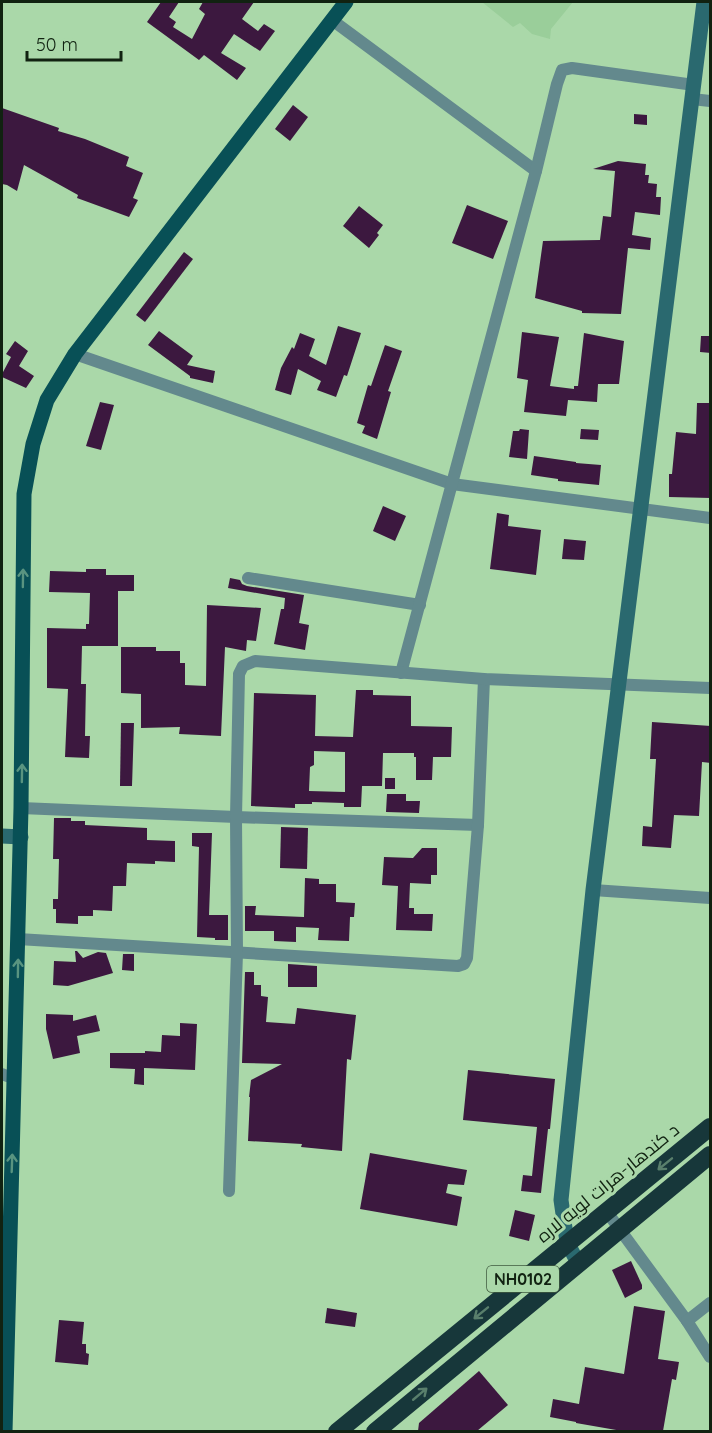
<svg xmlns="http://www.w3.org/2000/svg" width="712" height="1433" font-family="Quicksand,Cairo,sans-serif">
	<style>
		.built { fill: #9ace9a }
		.building { fill: #3c183f; fill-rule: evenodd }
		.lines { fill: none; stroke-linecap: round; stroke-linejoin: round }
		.street { stroke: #63898d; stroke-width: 12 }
		.secondary { stroke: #2a696f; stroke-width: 15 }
		.primary { stroke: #085056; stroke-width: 15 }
		.highway { stroke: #17373a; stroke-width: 18 }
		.oneway { stroke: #599480 }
		.oneway2 { stroke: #597f6c }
		.labels { text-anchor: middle; stroke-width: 6; stroke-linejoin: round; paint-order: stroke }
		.shield { fill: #aad8a9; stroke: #3f593f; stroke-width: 1.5 }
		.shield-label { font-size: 16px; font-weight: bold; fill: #121 }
		.street-label { font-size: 18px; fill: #121; stroke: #aad8a9 }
	</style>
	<rect width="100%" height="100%" fill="#aad8a9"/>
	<polygon class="built" points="482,2 573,2 551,29 550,39 532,34 520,23 513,27"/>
	<g class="building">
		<polygon points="161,2 179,2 169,17 176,22 173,27 192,39 205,14 199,9 203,2 254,2 242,19 258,31 264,24 275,31 260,51 234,34 221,53 246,68 237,80 204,55 199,60 147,22"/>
		<polygon points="293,105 308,117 290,141 275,129"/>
		<polygon points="2,108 59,128 58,131 85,139 129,157 126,166 143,173 133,198 138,200 129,217 77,198 78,195 24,165 17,191 7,185 2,184"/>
		<polygon points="634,114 647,115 647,125 634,124"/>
		<polygon points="618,161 646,164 645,175 649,175 648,183 657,184 656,197 661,197 660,215 635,212 632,235 651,238 650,250 628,248 621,314 582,313 582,311 535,298 543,241 600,240 603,216 611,217 615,171 593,169"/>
		<polygon points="467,205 508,221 493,259 452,243"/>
		<polygon points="359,206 383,225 377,233 379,235 369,248 343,226"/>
		<polygon points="184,252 193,259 145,322 136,315"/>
		<polygon points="338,326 361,333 347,376 344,375 336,397 317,390 321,381 298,369 291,395 275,390 281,368 292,347 294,349 300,333 315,339 309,356 326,365"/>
		<polygon points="159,331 193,356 187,365 215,371 213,383 190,378 190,376 148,345"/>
		<polygon points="522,332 559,337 550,386 574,389 574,386 578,386 584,333 624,341 619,384 598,384 597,402 568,400 566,416 524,412 528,380 517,378"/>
		<polygon points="701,336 711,336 711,353 700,352"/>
		<polygon points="15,341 28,351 19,366 34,376 26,388 2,377 2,374 11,357 6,354"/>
		<polygon points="385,345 402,351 388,391 391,392 377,439 362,433 365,426 357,423 368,385 371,386"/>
		<polygon points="100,402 114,405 101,450 86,446"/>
		<polygon points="697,403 711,403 711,498 669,497 669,474 672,474 676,432 696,434"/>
		<polygon points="520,429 529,430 527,459 509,457 513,431 519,431"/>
		<polygon points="581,429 599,430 598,440 580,439"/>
		<polygon points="534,456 576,462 576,463 601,465 599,485 558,481 558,479 531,475"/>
		<polygon points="383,506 406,516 395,541 373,531"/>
		<polygon points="497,513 509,515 508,526 541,530 536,575 490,569"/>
		<polygon points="564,539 586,541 584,560 562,559"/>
		<polygon points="86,569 106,569 106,575 134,575 134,591 118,591 118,646 82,646 81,684 86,684 85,736 90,736 89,758 65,757 68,689 47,688 47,628 86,629 86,624 89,624 90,593 49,592 50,571 86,572"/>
		<polygon points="230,578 240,580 242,584 247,586 304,595 299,623 309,625 305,650 274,644 281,609 284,609 285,598 228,588"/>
		<polygon points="207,605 261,608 256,641 247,640 246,651 225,647 221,736 179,734 180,727 141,728 141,694 121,693 121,647 156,647 156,651 180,651 180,663 185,663 185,685 206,686"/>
		<path d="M356,690H373V695L411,696V726L452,727L451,757H433L432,780H416V757H414V753H383L382,786H362L361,807H344V803L312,802V804H295V808L251,806L254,693L316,695L315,736L353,737ZM314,751L345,752V792L309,791L310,767L314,765Z"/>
		<polygon points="652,722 711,726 711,763 702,762 699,816 674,815 671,848 642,846 643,826 652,827 656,759 650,759"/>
		<polygon points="121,723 134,723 132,786 120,786"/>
		<rect x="385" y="778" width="10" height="11"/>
		<polygon points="387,794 406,794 406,801 420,801 419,813 386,812"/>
		<polygon points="54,818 71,818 71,821 85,821 85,825 147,828 147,840 175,841 175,862 155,861 155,864 127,863 126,886 113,886 112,911 93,910 93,916 78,916 78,924 56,923 56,909 53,909 53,899 58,899 59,859 53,859"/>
		<polygon points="281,827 308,828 307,869 280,868"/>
		<polygon points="192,833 212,833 209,915 228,915 228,940 215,940 215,938 197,937 199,847 192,846"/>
		<polygon points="422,848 437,848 437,875 431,875 431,884 410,883 409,908 414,908 414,914 433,914 432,931 396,930 398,886 382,885 384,857 413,858"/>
		<polygon points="305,878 319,879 319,884 336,884 336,902 355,903 354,917 350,917 349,941 318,940 319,928 296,927 296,942 274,941 274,931 245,931 245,906 256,906 255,915 304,917"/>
		<polygon points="75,951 77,951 83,958 98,952 106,953 113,973 68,986 53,985 54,961 76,962"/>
		<polygon points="123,954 134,954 134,971 122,970"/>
		<polygon points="288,964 317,966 317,987 288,987"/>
		<polygon points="245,972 254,972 254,985 261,985 261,996 268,997 266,1022 295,1024 297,1008 356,1015 351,1060 347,1059 342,1151 301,1147 302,1144 248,1141 250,1097 249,1097 251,1080 282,1064 242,1063"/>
		<polygon points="46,1014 73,1015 73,1021 96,1015 100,1031 77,1036 80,1053 53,1059 46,1029"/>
		<polygon points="180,1023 197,1024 195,1070 144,1068 144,1085 134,1084 135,1069 110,1068 110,1053 145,1053 145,1051 161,1052 162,1035 180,1036"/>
		<polygon points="468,1070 555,1079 550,1129 548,1129 541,1193 521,1191 523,1175 532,1176 537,1127 463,1120"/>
		<polygon points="370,1153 467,1170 464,1185 448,1184 446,1193 462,1197 457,1226 360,1209"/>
		<polygon points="515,1210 535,1215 529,1241 509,1236"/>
		<polygon points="631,1261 642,1285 642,1289 625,1298 612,1270"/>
		<polygon points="634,1306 665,1311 658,1359 679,1362 676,1380 672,1379 663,1431 622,1431 576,1423 576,1422 550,1417 553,1399 579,1404 585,1367 624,1374"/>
		<polygon points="327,1308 357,1313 355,1327 325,1323"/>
		<polygon points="59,1320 84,1322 82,1344 86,1344 86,1353 89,1354 88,1365 55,1362"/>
		<polygon points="479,1371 508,1405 477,1431 418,1431 419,1423"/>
	</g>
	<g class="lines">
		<g class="street">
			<polyline points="332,20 536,171"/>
			<polyline points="692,99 710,101"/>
			<polyline points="75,354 452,484 710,518"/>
			<polyline points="248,578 420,605"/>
			<polyline points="401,673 536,171 557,84 562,70 572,68 694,85"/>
			<polyline points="21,808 236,817 478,825"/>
			<polyline points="593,890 710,898"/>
			<polyline points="18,939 458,966 464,964 467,958 478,825 484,679"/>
			<polyline points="2,1074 15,1079"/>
			<polyline points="229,1191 237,953 236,817 239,674 243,666 255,661 484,679 710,688"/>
			<polyline points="607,1212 687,1321 710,1357"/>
			<polyline points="687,1321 710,1303"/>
		</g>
		<g class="secondary">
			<polyline points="2,836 21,837"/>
			<polyline points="578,1263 567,1242 561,1200 593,890 704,2"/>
		</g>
		<polyline class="primary" points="5,1432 21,808 24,494 33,444 47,400 75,354 346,2"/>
		<g class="highway">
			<polyline points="337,1432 710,1127"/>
			<polyline points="375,1432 710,1155"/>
		</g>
	</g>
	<defs><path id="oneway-shaft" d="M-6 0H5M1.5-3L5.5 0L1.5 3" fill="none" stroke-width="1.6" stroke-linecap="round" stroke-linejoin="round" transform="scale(1.5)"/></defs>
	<g class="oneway">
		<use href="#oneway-shaft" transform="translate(23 578) rotate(-89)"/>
		<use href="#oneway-shaft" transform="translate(22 773) rotate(-89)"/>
		<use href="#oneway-shaft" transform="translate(18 968) rotate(-89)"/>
		<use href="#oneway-shaft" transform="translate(12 1163) rotate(-88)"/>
	</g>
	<g class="oneway2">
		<use href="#oneway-shaft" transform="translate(665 1164) rotate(141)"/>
		<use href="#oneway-shaft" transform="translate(481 1313) rotate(141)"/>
		<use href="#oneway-shaft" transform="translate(420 1394) rotate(-40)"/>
	</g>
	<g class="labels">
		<rect class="shield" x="487" y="1266" width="72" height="26" rx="4.5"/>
		<g class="shield-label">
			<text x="523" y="1285">NH0102</text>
		</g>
		<g class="street-label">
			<text transform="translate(608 1183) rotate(-39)" y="6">د کندهار-هرات لويه لاره</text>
		</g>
	</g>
	<rect width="712" height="1433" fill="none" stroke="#112211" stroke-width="6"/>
	<path d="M27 51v9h94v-9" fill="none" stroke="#112211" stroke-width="3"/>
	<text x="36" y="51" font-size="18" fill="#112211" stroke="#aad8a9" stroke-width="4.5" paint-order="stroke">50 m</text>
</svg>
